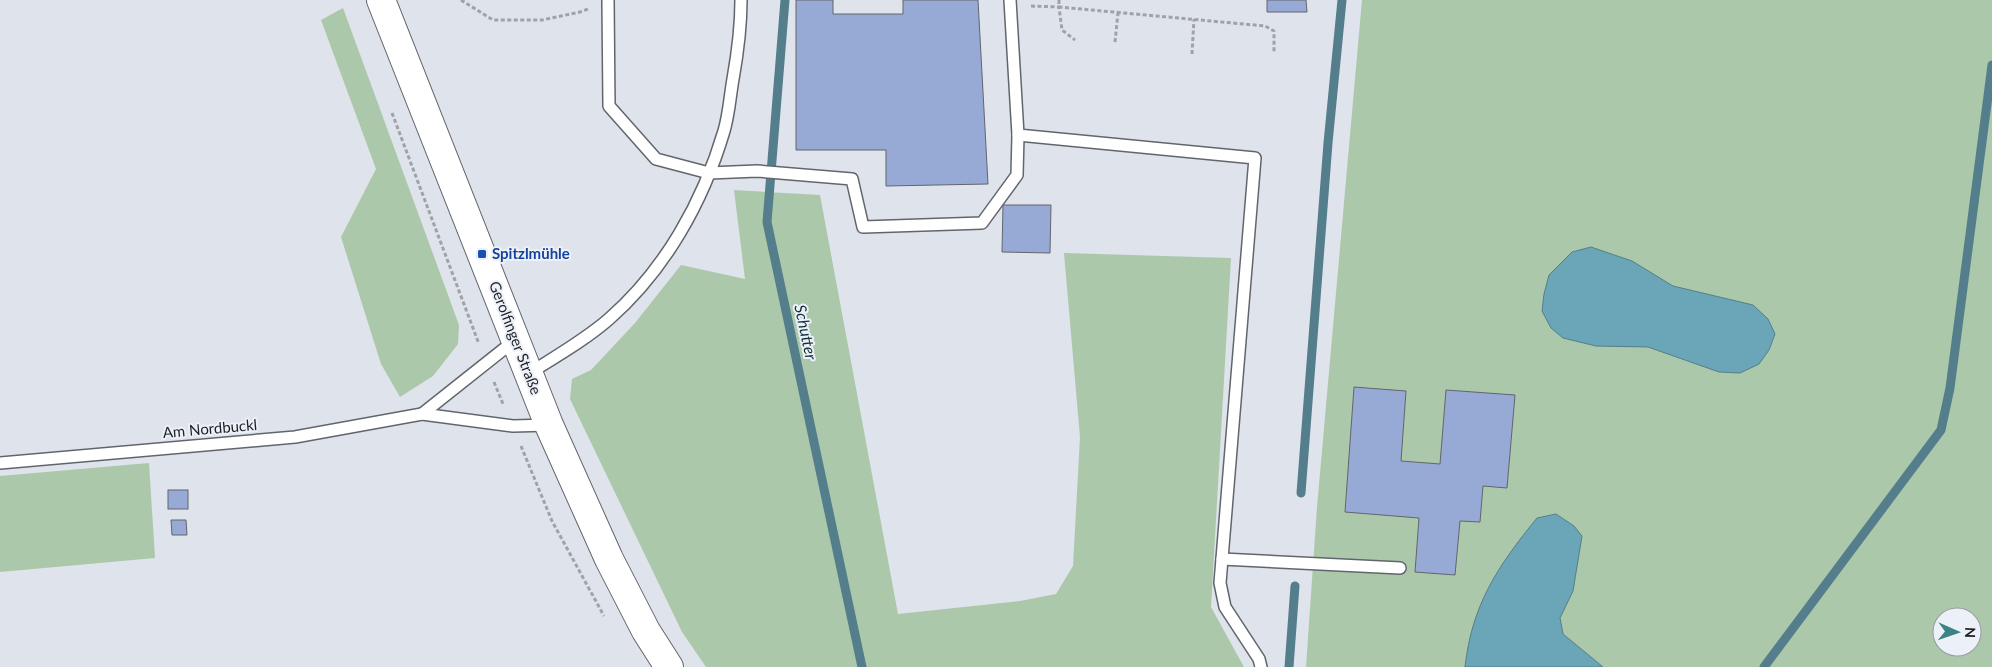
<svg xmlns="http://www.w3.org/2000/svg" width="1992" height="667" font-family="Lato,sans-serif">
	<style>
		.green { fill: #acc8aa; fill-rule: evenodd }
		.water { fill: #6aa6b7; stroke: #547e8b }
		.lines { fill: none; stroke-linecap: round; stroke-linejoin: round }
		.stream { stroke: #547e8b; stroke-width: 9 }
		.building { fill: #97aad5; stroke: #62656c }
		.lane-casing { stroke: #62656c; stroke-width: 14 }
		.secondary-casing { stroke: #62656c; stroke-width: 30 }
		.path { stroke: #9fa2a9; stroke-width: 3; stroke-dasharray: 4 2.5; stroke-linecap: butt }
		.lane { stroke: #fff; stroke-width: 11 }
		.secondary { stroke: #fff; stroke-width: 28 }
		.transit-dot { fill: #1a4fb4; stroke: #ecf0f8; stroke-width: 2 }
		.labels { text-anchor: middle; stroke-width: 4; stroke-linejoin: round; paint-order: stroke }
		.transit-label { font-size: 15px; font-weight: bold; fill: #164399; stroke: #ecf0f8; text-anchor: start }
		.street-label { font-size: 15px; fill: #1f2023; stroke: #ecf0f8 }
		.water-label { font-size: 16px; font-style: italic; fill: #113038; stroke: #ecf0f8 }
	</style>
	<rect width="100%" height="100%" fill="#dfe3eb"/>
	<g class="green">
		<path d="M1362,0H1992V667H1306L1317,507ZM1942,617H1972V647H1942Z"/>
		<polygon points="343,8 459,325 458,344 433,376 400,397 381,364 341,237 376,169 321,20"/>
		<polygon points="734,190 820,195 898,614 1020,601 1056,594 1073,566 1080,437 1064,253 1231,258 1211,607 1244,667 706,667 682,632 570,399 572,379 591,370 635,323 681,265 745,279"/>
		<polygon points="149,463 155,558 0,572 0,476"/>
	</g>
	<g class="water">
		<polygon points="1591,247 1632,261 1673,286 1753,305 1768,319 1775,334 1769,350 1759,364 1740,373 1719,372 1648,347 1596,346 1563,338 1551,328 1542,311 1544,294 1549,275 1572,252"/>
		<path d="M1556,514L1574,526L1582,536L1573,591L1560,618L1563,634L1603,667H1465C1472,604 1498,566 1537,518Z"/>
	</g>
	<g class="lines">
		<g class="stream">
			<polyline points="785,0 767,222 862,667"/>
			<polyline points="1301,493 1328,143 1342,0"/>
			<polyline points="1289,667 1295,586"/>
			<polyline points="1764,667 1941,430 1950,388 1992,65"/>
		</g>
	</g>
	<g class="building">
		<polygon points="796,0 833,0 833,14 903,14 903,0 978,0 988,184 886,186 886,150 796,150"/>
		<polygon points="1267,0 1306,0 1307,12 1267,12"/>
		<polygon points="1003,205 1051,205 1050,253 1002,252"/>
		<polygon points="1354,387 1406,391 1401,461 1440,464 1446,390 1515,395 1507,488 1483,486 1480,522 1460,521 1455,575 1415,572 1419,518 1345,512"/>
		<rect x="168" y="490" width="20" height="19"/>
		<polygon points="171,520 186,520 187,535 172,535"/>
	</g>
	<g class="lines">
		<g class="lane-casing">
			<g id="lane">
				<polyline points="608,0 609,106 656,159 709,173 757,171 852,179 863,227 982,223 1017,175 1018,135"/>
				<polyline points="1010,0 1018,135 1255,158 1220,583 1225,607 1259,659 1261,667"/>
				<path d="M528,374C555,357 585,340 609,319C665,270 703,202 724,131C729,114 730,96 733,79C738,51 741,28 741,0"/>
				<polyline points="422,414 514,341"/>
				<polyline points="0,463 295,437 422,414 513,426 549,425"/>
				<polyline points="1222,559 1400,568"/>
			</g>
		</g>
		<g class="secondary-casing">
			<polyline id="secondary" points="381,0 549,425 609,559 646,631 669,667"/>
		</g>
		<g class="path">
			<polyline points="461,0 493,20 542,20 580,12 588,9"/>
			<polyline points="1059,0 1059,7 1265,26 1274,31 1274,53"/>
			<polyline points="1031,6 1059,7 1062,30 1075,40"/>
			<polyline points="1115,42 1118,13"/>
			<polyline points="1192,54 1194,19"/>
			<polyline points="392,113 479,344"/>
			<polyline points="494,382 503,404"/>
			<polyline points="521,446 552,521 604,616"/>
		</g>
		<use href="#lane" class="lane"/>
		<use href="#secondary" class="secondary"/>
	</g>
	<rect class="transit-dot" x="477" y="249" width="10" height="10" rx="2.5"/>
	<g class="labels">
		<g class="transit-label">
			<text x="492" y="259">Spitzlmühle</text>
		</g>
		<g class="street-label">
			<text transform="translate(515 338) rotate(69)" y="5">Gerolfinger Straße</text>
			<text transform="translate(210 429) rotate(-5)" y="5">Am Nordbuckl</text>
		</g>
		<g class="water-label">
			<text transform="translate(806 332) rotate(78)" y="6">Schutter</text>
		</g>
	</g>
	<g transform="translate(1957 632) rotate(92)"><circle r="24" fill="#ecf0f8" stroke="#9a9da3"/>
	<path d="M0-4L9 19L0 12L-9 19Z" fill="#3b8384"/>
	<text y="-8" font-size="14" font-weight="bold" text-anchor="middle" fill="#1f2023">N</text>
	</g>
</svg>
